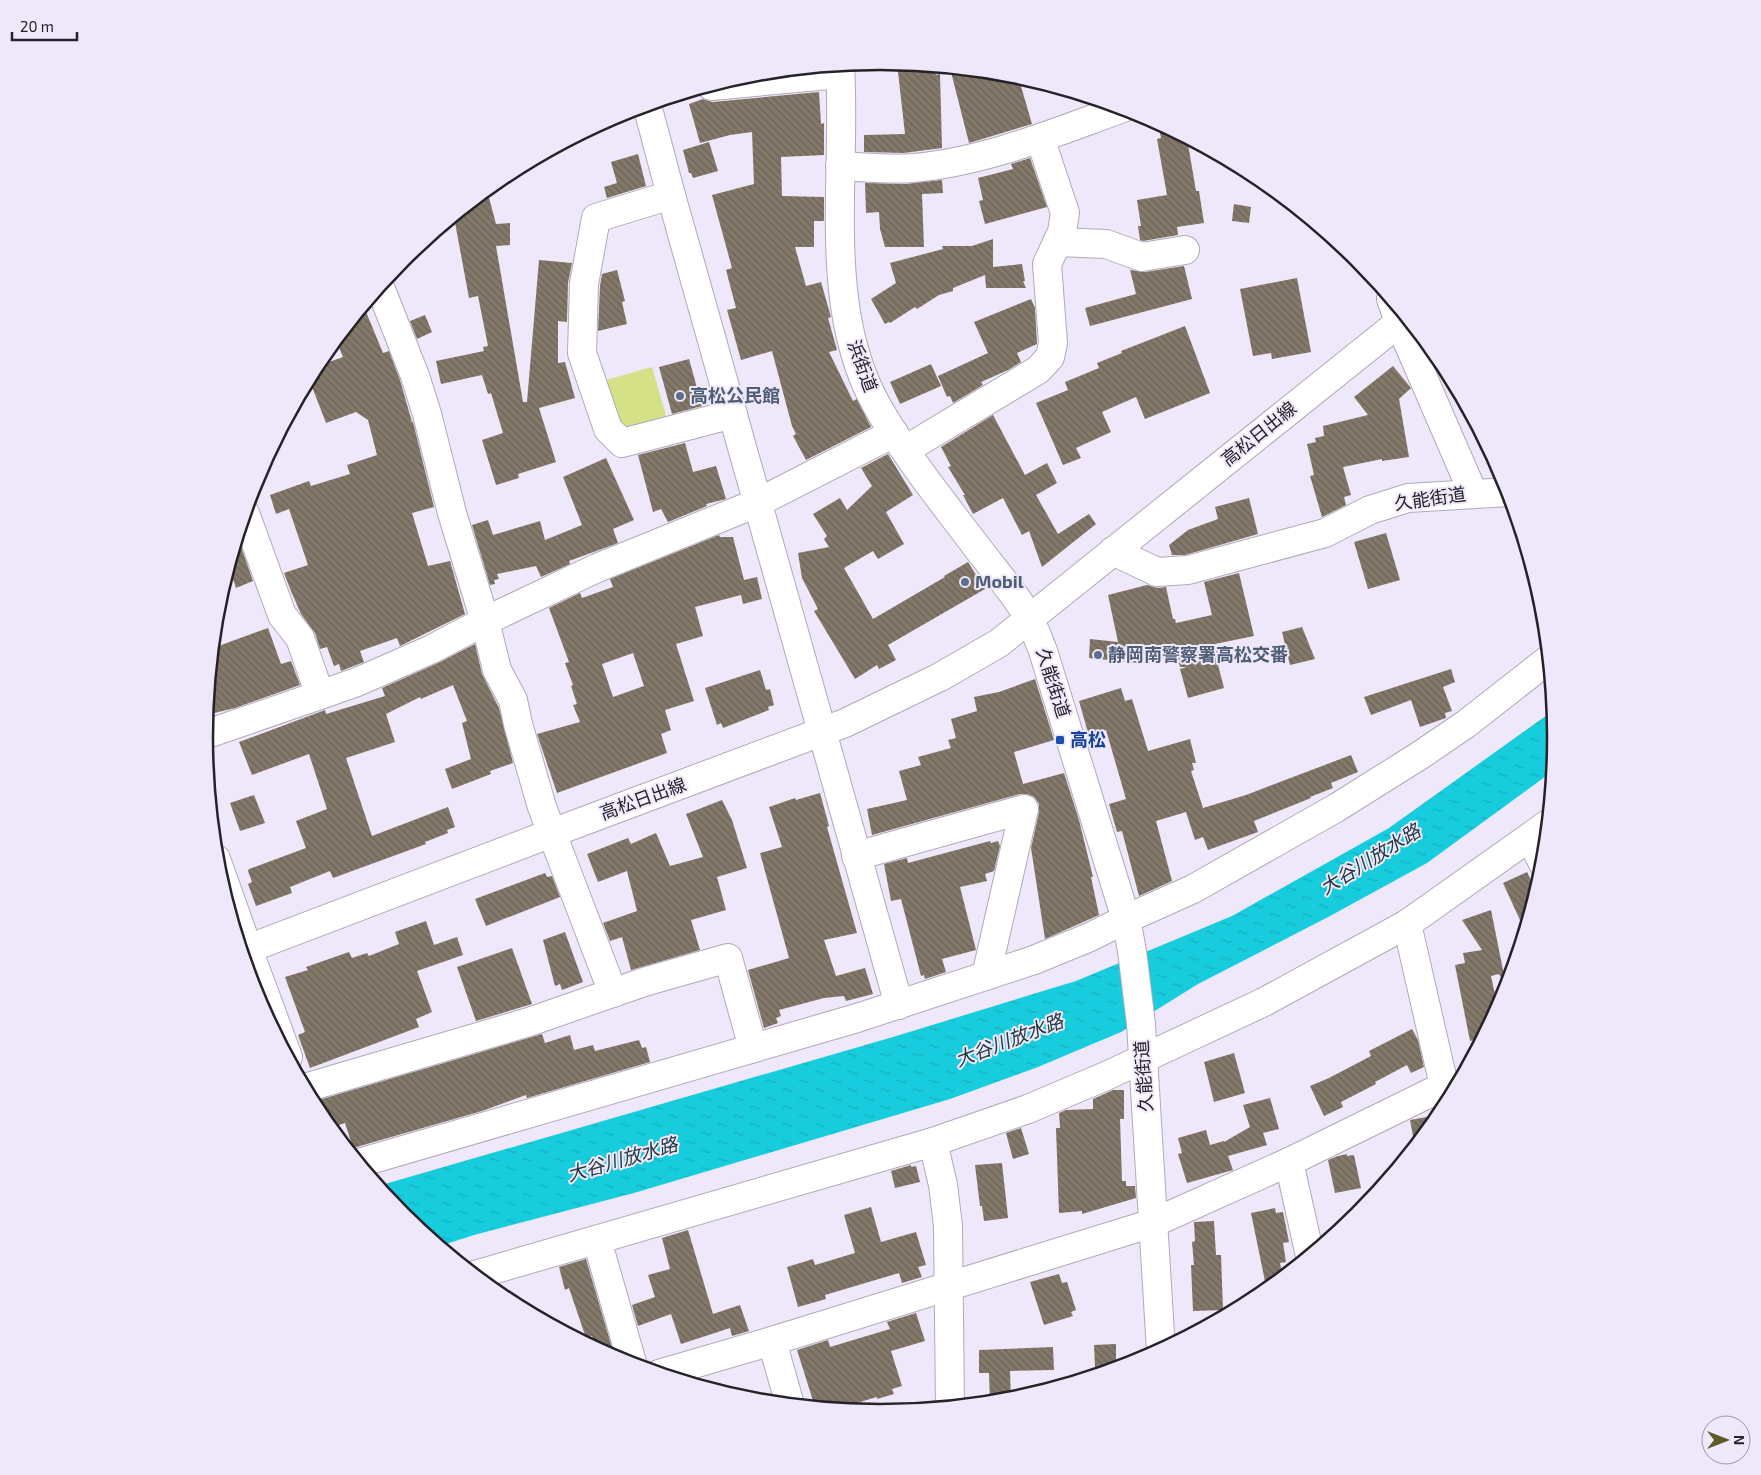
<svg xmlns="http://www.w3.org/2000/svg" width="1761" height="1475" font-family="'Exo 2','Noto Sans JP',sans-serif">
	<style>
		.park { fill: #d4e187 }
		.water { fill: url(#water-ripples) }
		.building { fill: url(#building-back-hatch); fill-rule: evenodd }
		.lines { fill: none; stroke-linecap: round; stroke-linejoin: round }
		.minor-casing { stroke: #b0a9ba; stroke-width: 30 }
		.major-casing { stroke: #b0a9ba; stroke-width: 30 }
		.minor { stroke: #fff; stroke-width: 28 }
		.major { stroke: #fff; stroke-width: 28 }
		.service-dot { fill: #5c6f8a; stroke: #efe7fa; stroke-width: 2 }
		.transit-dot { fill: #1a4fb4; stroke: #efe7fa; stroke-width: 2 }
		.labels { text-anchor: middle; stroke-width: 4; stroke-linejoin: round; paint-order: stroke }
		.street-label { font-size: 18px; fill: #252229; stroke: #efe7fa }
		.service-label { font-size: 18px; font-weight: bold; fill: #4e5e75; stroke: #efe7fa; text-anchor: start }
		.transit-label { font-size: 18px; font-weight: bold; fill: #164399; stroke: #efe7fa; text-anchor: start }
		.water-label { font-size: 19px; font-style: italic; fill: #213a3e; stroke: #efe7fa }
		.rim { fill: none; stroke: #252229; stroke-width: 2.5 }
	</style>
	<defs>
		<pattern id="water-ripples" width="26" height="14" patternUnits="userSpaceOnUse" patternTransform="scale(1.25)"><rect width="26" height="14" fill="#17ccdd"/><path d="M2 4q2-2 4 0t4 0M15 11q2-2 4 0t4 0" fill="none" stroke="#15afbe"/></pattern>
		<pattern id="building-back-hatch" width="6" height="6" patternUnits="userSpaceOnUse" patternTransform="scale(1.25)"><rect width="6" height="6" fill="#83796a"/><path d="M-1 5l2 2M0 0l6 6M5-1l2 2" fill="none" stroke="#6b6357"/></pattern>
	</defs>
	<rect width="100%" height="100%" fill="#efe7fa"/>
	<polygon class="park" points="652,367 669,426 614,428 599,382"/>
	<polygon class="water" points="1554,710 1557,738 1553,771 1427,863 1330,916 1198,984 1121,1032 1038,1067 950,1099 634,1193 474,1235 440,1246 402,1215 378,1186 893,1037 1076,981 1232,916 1389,828"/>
	<g class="building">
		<polygon points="897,63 934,67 936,75 940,74 942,148 904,153 864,152 864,135 905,134"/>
		<polygon points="950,68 1018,76 1032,124 969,143"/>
		<polygon points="819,92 821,124 824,123 824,155 781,157 782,196 824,197 824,221 814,221 814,247 795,247 806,286 821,282 831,317 828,318 837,350 829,352 853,401 857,399 871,427 806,460 793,436 796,434 792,426 772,351 741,360 727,310 736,308 726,270 732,268 712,195 754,184 752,132 730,135 700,143 689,104 703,99 712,102"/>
		<polygon points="1158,123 1187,138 1196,191 1199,191 1204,223 1177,227 1178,235 1143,241 1140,240 1138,226 1141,226 1137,200 1167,195 1157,139 1161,138"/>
		<polygon points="709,142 718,171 693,178 691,173 689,173 683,150"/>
		<polygon points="638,154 646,186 607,198 604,187 617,183 611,162"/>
		<polygon points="1030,158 1047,207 985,224 979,201 983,200 978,178 1013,169 1011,164"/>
		<polygon points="942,180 943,193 922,194 924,247 885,247 880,229 879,212 866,213 865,183 905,184"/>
		<polygon points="487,190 496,224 510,223 510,245 496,246 523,402 527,402 539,260 572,263 568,283 567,322 558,321 558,363 565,362 575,398 539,408 556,462 518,474 519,478 496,485 482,440 503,433 491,393 488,394 482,375 441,384 436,361 484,351 483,347 488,346 478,296 469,298 454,217"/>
		<polygon points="1234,204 1251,207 1249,223 1232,221"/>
		<polygon points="993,239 993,267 1022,264 1025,281 1023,281 1026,288 986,288 985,275 953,288 953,291 939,295 917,309 915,307 890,323 889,322 885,324 871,299 896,283 890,263 943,249 942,246 972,246"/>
		<polygon points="1184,266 1192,299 1090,326 1085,308 1136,294 1130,270 1145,272"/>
		<polygon points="617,270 625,301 622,302 627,324 598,331 600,286 602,274"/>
		<polygon points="1297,278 1311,352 1272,359 1271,353 1253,356 1240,289"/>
		<polygon points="1031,299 1035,308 1037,344 1017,353 1021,362 1008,370 981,382 983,385 953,403 950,396 947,397 938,376 988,353 974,322"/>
		<polygon points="364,307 383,353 389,351 400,380 412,422 413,422 434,507 412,513 428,566 450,561 465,614 400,646 397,638 360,651 364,662 341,671 339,664 334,666 327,647 320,649 315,633 301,614 291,591 284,573 308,565 289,509 276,514 270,495 309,481 311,486 350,474 347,465 377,455 368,420 356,412 326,423 309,379 315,367 343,357 336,340"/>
		<polygon points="425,315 432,332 417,339 410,321"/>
		<polygon points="1185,326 1210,393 1145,419 1136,397 1102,412 1111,432 1076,448 1081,458 1063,465 1036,403 1068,390 1065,382 1099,368 1097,363 1122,353 1121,351"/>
		<polygon points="689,359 702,406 672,414 659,367"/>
		<polygon points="931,364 941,386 900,404 890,382"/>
		<polygon points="1393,366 1411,388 1399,399 1409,457 1382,461 1382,459 1343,467 1351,495 1344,497 1346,505 1322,517 1310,476 1314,475 1307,444 1316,442 1315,438 1324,436 1323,426 1368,415 1354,397"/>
		<polygon points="993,415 1025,475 1047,463 1057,483 1036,495 1058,534 1089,514 1096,524 1042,567 1029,531 1022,535 1003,498 973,514 963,495 965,495 948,467 951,466 941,447"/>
		<polygon points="685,443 693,472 716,466 726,499 706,504 707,506 668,522 661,509 653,512 638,455"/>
		<polygon points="888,454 913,495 886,512 904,544 878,559 873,551 844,568 873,619 945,577 944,576 968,562 985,589 888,645 896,660 879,669 877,665 855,679 814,611 818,609 802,578 798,553 829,547 824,539 827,536 813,514 840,498 847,510 872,486 861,468"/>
		<polygon points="606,458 634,520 613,529 618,543 569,561 570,564 541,577 536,566 497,574 499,579 494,580 495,584 490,585 472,525 488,520 493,535 540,521 545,540 582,525 563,477"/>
		<polygon points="1249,498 1258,534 1185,555 1172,555 1169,545 1188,530 1218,519 1215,507"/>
		<polygon points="1386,533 1400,580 1368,589 1354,542"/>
		<path d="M719,535L720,537H733L744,580L757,577L762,599L743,604L741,595L695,607L703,636L676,644L694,701L665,710L671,730L661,734L667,753L557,793L537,734L580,722L573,705L577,704L571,686L573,685L565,663L569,662L549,608L580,593L582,598L613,587L610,579ZM633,653L644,686L613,697L602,664Z"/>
		<polygon points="238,538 253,581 236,588 229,567"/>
		<polygon points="1239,573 1254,636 1215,644 1220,660 1217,661 1224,688 1188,698 1180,669 1187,667 1180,667 1177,655 1139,663 1089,658 1090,639 1118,642 1108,595 1147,585 1158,588 1166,587 1173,619 1175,619 1176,623 1212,615 1204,582"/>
		<polygon points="1302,627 1315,659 1290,665 1282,632"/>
		<polygon points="268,628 281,664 291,661 300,685 235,708 206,715 213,648"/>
		<polygon points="475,644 482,674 499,708 513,763 490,771 491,774 452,789 445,769 471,759 462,723 467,721 453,685 421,699 420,697 386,714 395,742 346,758 372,836 448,807 455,827 447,830 448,833 425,842 426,844 333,878 330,871 290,887 292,893 256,906 248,884 252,882 248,871 249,869 306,848 296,821 327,809 309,754 252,775 239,742 325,710 326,714 385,696 382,688 438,663"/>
		<polygon points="1451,669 1455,682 1443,687 1452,711 1445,713 1446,718 1420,727 1411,700 1371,715 1364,697"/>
		<polygon points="760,670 766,690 770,689 774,705 768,707 769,710 723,728 721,723 717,725 705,688"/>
		<polygon points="1035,679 1054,740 1014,752 1023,784 1064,773 1079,820 1093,877 1091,877 1099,915 1045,939 1031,848 1039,812 1039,804 1034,797 1027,794 1020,794 872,835 867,809 907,800 899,771 921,765 918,757 951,748 948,740 956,738 951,719 977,711 974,697 999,692"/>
		<polygon points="1121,688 1125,701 1132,699 1148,751 1190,739 1196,763 1192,763 1194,770 1191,771 1203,808 1246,795 1351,755 1358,772 1331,783 1333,788 1310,797 1311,798 1254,821 1258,832 1208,850 1203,837 1195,840 1186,812 1156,821 1172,881 1139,896 1122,831 1117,832 1109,804 1126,799 1106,730 1089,736 1079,701"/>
		<polygon points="820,793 829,826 827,827 857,933 824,940 836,976 865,968 873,994 846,1001 844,996 824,998 779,1010 781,1016 776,1018 778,1023 764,1028 748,970 789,958 760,853 782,847 769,807 795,798 796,800"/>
		<polygon points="254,795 265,823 240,831 230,803"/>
		<polygon points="722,800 732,820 747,868 717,877 726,910 691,920 700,950 631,970 622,937 610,941 603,923 637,911 627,871 598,882 587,854 628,838 631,844 656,833 670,866 703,857 686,814"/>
		<polygon points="990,841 991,843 998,841 1000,846 994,871 985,874 987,881 960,887 976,950 942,959 946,972 925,979 924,975 921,976 901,899 891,901 884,864 907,858 908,863"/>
		<polygon points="1527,872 1537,893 1525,931 1503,883"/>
		<polygon points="545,873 547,877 552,876 560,897 486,926 475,899"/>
		<polygon points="1491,910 1506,985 1499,974 1491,976 1498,1009 1483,1038 1470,1041 1455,965 1465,963 1463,953 1482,950 1462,920"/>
		<polygon points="426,921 434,945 457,937 463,955 417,971 432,1012 416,1019 419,1027 310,1068 298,1035 305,1032 285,977 308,970 306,967 349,952 352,958 367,953 369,956 399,944 395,932"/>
		<polygon points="565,932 583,982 562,990 560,984 555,986 543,940"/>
		<polygon points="512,948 532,1004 476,1021 457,967"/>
		<polygon points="1412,1029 1418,1040 1424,1067 1411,1073 1407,1065 1375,1082 1376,1084 1341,1102 1343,1107 1324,1116 1310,1086 1329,1078 1371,1056 1369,1051"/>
		<polygon points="542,1034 545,1043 570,1035 574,1050 593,1045 595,1051 639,1040 642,1048 646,1047 650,1062 527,1098 526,1095 482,1111 353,1148 345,1123 330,1128 318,1113 312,1102"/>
		<polygon points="1234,1053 1245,1093 1214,1102 1204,1062"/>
		<polygon points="1113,1090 1124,1090 1124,1119 1120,1119 1122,1181 1126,1181 1126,1186 1135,1186 1136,1198 1082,1214 1082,1211 1059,1213 1056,1128 1060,1128 1059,1113 1066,1110 1093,1109 1093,1099"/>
		<polygon points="1270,1098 1279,1129 1263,1133 1267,1145 1228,1156 1233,1170 1187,1183 1178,1154 1182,1153 1178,1138 1206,1130 1210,1145 1224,1141 1224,1142 1250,1127 1243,1105"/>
		<polygon points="1438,1115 1440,1116 1415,1147 1410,1120"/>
		<polygon points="1021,1128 1029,1154 1013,1159 1006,1133"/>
		<polygon points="1347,1154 1347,1156 1354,1155 1361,1188 1335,1193 1328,1160 1338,1156"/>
		<polygon points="1002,1163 1008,1218 984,1221 982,1206 980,1206 975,1165"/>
		<polygon points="911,1165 911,1167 916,1166 920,1182 895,1188 891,1171"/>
		<polygon points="871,1207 881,1242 916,1232 926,1265 918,1267 922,1277 902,1283 899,1273 825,1295 826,1299 798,1307 787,1267 813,1259 815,1265 855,1253 844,1215"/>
		<polygon points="1275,1208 1276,1213 1283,1212 1289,1242 1283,1243 1286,1262 1280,1263 1283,1278 1267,1291 1251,1213"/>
		<polygon points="1214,1221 1216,1255 1221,1255 1223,1310 1193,1311 1191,1265 1194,1265 1192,1242 1195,1241 1194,1222"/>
		<polygon points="688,1230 713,1314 740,1305 749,1331 732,1336 730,1328 681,1344 671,1314 638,1326 632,1305 655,1297 648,1275 670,1269 662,1238"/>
		<polygon points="586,1259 615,1358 596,1348 592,1336 586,1338 569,1288 565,1290 559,1267"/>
		<polygon points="1059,1274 1062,1283 1067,1282 1076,1310 1071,1312 1073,1316 1044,1325 1030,1282"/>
		<polygon points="916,1313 925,1341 891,1351 902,1386 892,1389 894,1394 877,1399 877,1397 836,1409 815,1407 797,1350 828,1340 830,1347 890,1329 887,1322"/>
		<polygon points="1116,1344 1116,1366 1095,1367 1094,1345"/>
		<polygon points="1053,1347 1054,1370 1010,1371 1011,1401 990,1403 989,1373 979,1373 979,1350"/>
	</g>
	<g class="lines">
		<g class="minor-casing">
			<g id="minor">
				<path d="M840,65C847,175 821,305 876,404C905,456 943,502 979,550C995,571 1018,597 1030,620C1035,630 1039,641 1043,651L1126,919L1132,951L1141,1024L1161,1351"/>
				<polyline points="711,86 840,74"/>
				<polyline points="647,105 671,195 899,1005"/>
				<path d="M840,166C864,167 890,170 913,168C985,162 1056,132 1123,108"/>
				<polyline points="671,195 596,218 584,284 582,353 608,429 622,443 733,414"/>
				<polyline points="1057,242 1106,244 1142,257 1185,250"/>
				<polyline points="380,287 415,376 427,414 452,513 485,621 497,670 513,700 518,724 542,807 613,993"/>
				<polyline points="1391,299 1399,322 1473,493"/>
				<polyline points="905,450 1038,370 1050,357 1053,343 1047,264 1062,232 1065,213 1040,138"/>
				<polyline points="1113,551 1157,572 1188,570 1325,533 1370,510 1408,498 1509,492"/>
				<polyline points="320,695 357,682 432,649 485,621 597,568 757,503 894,433"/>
				<polyline points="204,735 320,695 300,638 282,615 245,513"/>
				<polyline points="1530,838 1544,865"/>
				<polyline points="856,856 1024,809 986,976"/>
				<polyline points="216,859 248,949 288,1057"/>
				<polyline points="1407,924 1448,1103"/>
				<polyline points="305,1088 529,1022 644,982 728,958 753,1048"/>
				<polyline points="933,1142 943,1185 948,1226 950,1407"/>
				<polyline points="1289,1162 1310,1256"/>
				<polyline points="359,1163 857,1018 1034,960 1090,937 1126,919 1193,889 1336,808 1419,756 1466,724 1549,659"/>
				<polyline points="597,1240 633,1366"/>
				<polyline points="475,1275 933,1142 1028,1109 1106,1076 1264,1002 1407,924 1548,824"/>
				<polyline points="772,1341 790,1405"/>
				<polyline points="659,1374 772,1341 1153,1223 1289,1162 1444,1086"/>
			</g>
		</g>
		<g class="major-casing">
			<polyline id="major" points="242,951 552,833 845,723 940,677 999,643 1406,317"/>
		</g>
		<use href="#minor" class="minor"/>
		<use href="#major" class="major"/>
	</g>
	<g class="service-dot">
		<circle cx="680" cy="396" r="5"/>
		<circle cx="965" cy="582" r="5"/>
		<circle cx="1098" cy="655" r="5"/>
	</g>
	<rect class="transit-dot" x="1055" y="735" width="10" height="10" rx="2.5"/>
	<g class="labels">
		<g class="street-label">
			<text transform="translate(862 366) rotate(70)" y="6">浜街道</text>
			<text transform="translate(1259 434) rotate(-39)" y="6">高松日出線</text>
			<text transform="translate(1430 499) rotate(-8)" y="6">久能街道</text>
			<text transform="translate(1053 683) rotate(72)" y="6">久能街道</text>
			<text transform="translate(643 799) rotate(-20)" y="6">高松日出線</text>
			<text transform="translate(1144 1076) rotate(-94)" y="6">久能街道</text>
		</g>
		<g class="service-label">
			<text x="690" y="402">高松公民館</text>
			<text x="975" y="588">Mobil</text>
			<text x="1108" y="661">静岡南警察署高松交番</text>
		</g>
		<g class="transit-label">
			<text x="1070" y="746">高松</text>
		</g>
		<g class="water-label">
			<text transform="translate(1370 859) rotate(-32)" y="7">大谷川放水路</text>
			<text transform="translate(1009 1040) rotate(-21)" y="7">大谷川放水路</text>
			<text transform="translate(622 1159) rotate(-16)" y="7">大谷川放水路</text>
		</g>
	</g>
	<path d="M0 0H1761V1475H0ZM213 737a667 667 0 1 1 1334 0a667 667 0 1 1-1334 0Z" fill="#efe7fa" fill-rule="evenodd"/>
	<path class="rim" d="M213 737a667 667 0 1 1 1334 0a667 667 0 1 1-1334 0Z"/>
	<g transform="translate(1726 1440) rotate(90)"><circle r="24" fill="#efe7fa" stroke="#9e98a6"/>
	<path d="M0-4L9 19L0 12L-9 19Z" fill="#5c5a27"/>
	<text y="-8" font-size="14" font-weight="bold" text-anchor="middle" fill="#252229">N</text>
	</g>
	<path d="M12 32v8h65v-8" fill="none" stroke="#252229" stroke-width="2.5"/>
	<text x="20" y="32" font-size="15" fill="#252229" stroke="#efe7fa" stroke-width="4" paint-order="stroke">20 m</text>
</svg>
